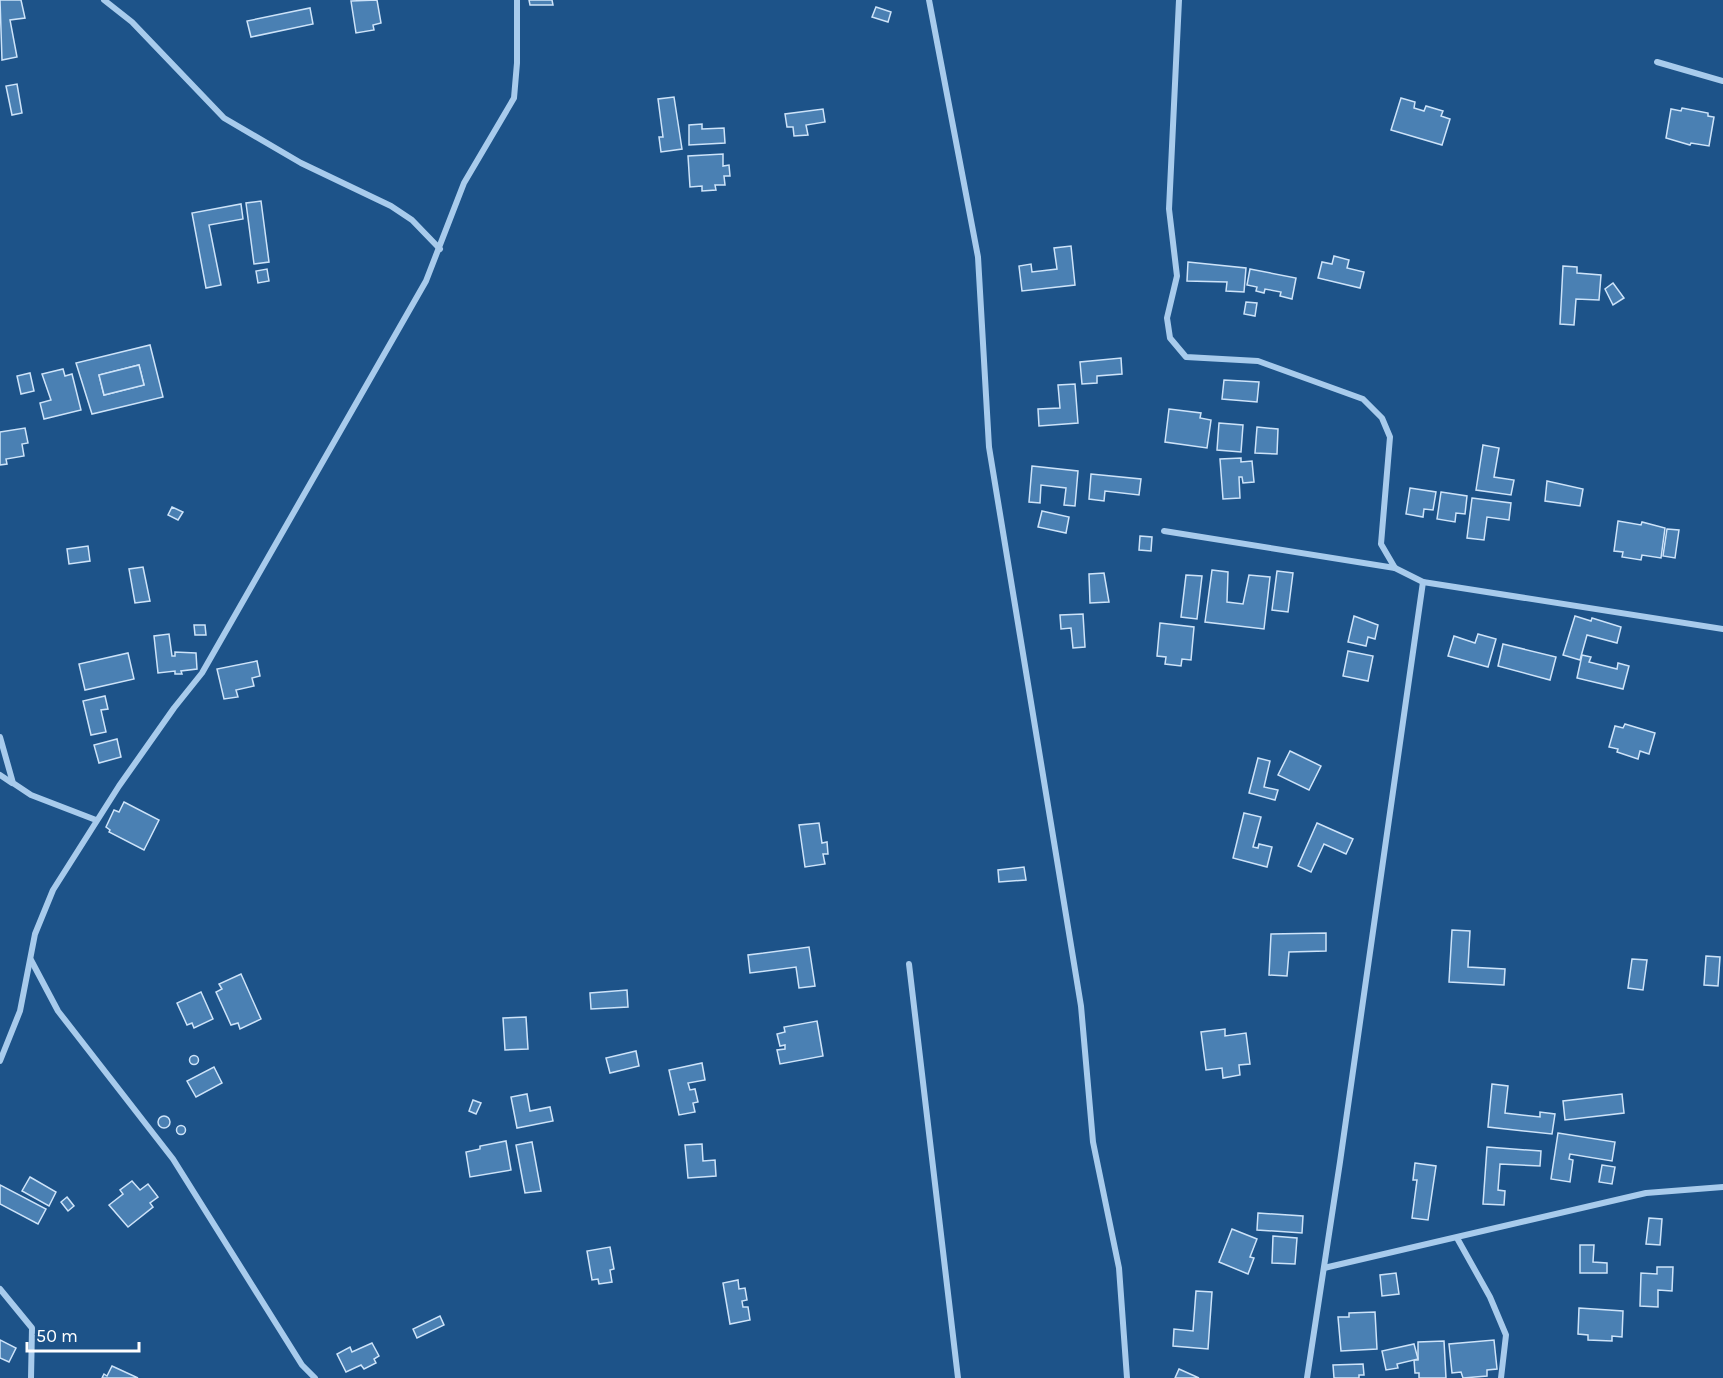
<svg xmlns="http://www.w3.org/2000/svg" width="1723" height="1378" font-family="Karla,sans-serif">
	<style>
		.building { fill: #4a80b3; stroke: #cde3f9; stroke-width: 1.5; fill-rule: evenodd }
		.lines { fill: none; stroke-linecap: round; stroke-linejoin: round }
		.minor { stroke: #a8cbec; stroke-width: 6 }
	</style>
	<rect width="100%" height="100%" fill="#1d5389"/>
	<g class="building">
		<polygon points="0,0 21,0 25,18 10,20 17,57 2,60"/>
		<polygon points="377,0 381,23 373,25 374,30 356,33 351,1"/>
		<polygon points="529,0 552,0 553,5 530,5"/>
		<polygon points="876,7 891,12 888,22 872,17"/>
		<polygon points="310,8 313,24 251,37 247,21"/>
		<polygon points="17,84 22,113 12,115 6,86"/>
		<polygon points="674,97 682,149 661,152 659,137 663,137 658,99"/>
		<polygon points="1401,98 1415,102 1414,108 1424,111 1426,106 1443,111 1441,116 1450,119 1442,145 1391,130"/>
		<polygon points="1682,108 1708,113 1708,116 1714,117 1709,146 1691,143 1690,145 1666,138 1671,109 1681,111"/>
		<polygon points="823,109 825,122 806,125 808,135 794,136 793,127 787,127 785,114"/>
		<polygon points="702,124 702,129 724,128 725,143 689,145 689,125"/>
		<polygon points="723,154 723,166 729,165 730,176 724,176 725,185 715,185 716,190 702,191 702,186 690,187 688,156"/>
		<polygon points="261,201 269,262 254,264 246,203"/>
		<polygon points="241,204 243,219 209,225 221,285 206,288 192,213"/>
		<polygon points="1071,246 1075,285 1022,291 1019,266 1031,264 1032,272 1057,269 1054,248"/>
		<polygon points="1334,256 1349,260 1347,268 1364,272 1360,288 1318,278 1322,262 1332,264"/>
		<polygon points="1188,262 1246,268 1244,292 1226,291 1227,282 1187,281"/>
		<polygon points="1563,266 1577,267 1577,273 1601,275 1599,300 1576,299 1574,325 1560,324"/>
		<polygon points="267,269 269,281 258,283 256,271"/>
		<polygon points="1250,269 1296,278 1292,299 1280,296 1281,292 1265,289 1264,293 1256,291 1257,287 1247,285"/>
		<polygon points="1613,283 1624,298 1613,305 1605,289"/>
		<polygon points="1246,302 1257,303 1255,316 1244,314"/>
		<path d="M150,345L163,397L92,414L76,363ZM139,365L144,385L104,395L99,375Z"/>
		<polygon points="1121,358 1122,374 1097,376 1097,383 1082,384 1080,362"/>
		<polygon points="139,365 144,385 104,395 99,375"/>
		<polygon points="63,369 65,376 72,374 81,410 44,419 40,403 51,400 42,374"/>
		<polygon points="30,373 34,391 21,394 17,376"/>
		<polygon points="1224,380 1259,382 1257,402 1222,399"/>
		<polygon points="1075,384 1078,423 1039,426 1038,409 1060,408 1058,385"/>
		<polygon points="1169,409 1201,413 1200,418 1211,420 1207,448 1165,442"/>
		<polygon points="1219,423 1243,425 1241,452 1217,450"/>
		<polygon points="1257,427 1278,429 1277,454 1255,453"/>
		<polygon points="25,428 28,443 22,444 24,456 6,459 7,464 0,465 0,432"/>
		<polygon points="1483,445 1499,448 1494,477 1514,480 1511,495 1476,490"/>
		<polygon points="1241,458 1241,462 1252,461 1254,482 1243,483 1242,477 1239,477 1240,498 1223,499 1220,459"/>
		<polygon points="1032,466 1078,471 1075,506 1064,505 1066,488 1041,485 1040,503 1029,502"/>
		<polygon points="1091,474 1141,479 1139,495 1105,491 1104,501 1089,499"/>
		<polygon points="1547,481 1583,489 1580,506 1545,501"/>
		<polygon points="1410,488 1436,492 1433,510 1424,509 1423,517 1406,514"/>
		<polygon points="1441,492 1467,496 1465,514 1456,513 1455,522 1437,519"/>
		<polygon points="1472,498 1511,503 1509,520 1487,517 1484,540 1467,538"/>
		<polygon points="172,507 183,512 178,520 168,515"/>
		<polygon points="1042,511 1069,517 1066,533 1038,527"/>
		<polygon points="1618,521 1641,525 1642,522 1665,528 1661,558 1642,555 1641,560 1622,557 1623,552 1614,551"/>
		<polygon points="1667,529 1679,530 1675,558 1663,556"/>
		<polygon points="1140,536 1152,537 1151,551 1139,550"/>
		<polygon points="88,546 90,561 69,564 67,549"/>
		<polygon points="143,567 150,601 135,603 129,569"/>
		<polygon points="1212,570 1228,572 1227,602 1243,604 1249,575 1270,577 1264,629 1205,622"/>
		<polygon points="1277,571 1293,573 1288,612 1272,610"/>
		<polygon points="1104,573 1109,602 1090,603 1089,574"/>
		<polygon points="1186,575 1202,576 1197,619 1181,617"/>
		<polygon points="1083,614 1085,647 1073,648 1071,628 1061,629 1060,615"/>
		<polygon points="1354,616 1378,625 1375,639 1368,637 1366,646 1348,642"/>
		<polygon points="1575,616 1591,621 1592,618 1621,627 1617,643 1587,635 1580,660 1563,655"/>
		<polygon points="1160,623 1194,627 1191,660 1182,659 1181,666 1165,664 1166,657 1157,656"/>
		<polygon points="194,625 205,625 206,635 195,635"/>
		<polygon points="169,634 172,656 175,656 175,652 196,653 197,669 181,671 182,674 175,674 175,671 158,673 154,636"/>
		<polygon points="1478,634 1496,639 1488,667 1448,656 1454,636 1475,643"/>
		<polygon points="1503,644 1556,657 1550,680 1498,666"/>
		<polygon points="1348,651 1373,656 1368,681 1343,676"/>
		<polygon points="128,653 134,679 85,690 79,664"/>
		<polygon points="1582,655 1591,657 1589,662 1617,669 1618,663 1629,666 1623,689 1577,678"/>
		<polygon points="257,661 260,676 252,678 254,686 236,690 238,697 224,699 217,669"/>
		<polygon points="105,696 108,709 101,710 106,732 91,735 83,701"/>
		<polygon points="1625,724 1655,733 1649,754 1640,751 1638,759 1617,752 1618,749 1609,747 1615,726 1623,728"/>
		<polygon points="117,739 121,757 99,763 94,745"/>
		<polygon points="1290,751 1321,766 1309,790 1278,775"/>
		<polygon points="1258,758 1270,761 1264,787 1278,790 1275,800 1249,793"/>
		<polygon points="124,802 159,820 144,850 109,832 110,830 106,827 114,810 119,812"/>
		<polygon points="1244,813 1261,817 1253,847 1258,848 1259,844 1272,847 1267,867 1233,858"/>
		<polygon points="819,823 822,843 827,842 828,854 823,854 825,864 805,867 799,825"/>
		<polygon points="1317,823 1353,839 1346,854 1324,844 1311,872 1298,866"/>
		<polygon points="1024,867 1026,880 999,882 998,870"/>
		<polygon points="1452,930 1470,931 1468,967 1505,969 1504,985 1449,982"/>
		<polygon points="1326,933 1326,951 1289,952 1287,976 1269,975 1271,934"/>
		<polygon points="809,947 815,986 799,988 796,967 750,973 748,955"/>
		<polygon points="1706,956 1720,957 1718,986 1704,985"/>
		<polygon points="1632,959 1647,960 1643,990 1628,988"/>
		<polygon points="241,974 261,1019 240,1029 238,1023 231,1025 216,992 222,989 219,984"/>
		<polygon points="627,990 628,1007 591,1009 590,993"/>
		<polygon points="201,992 213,1019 194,1028 192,1023 187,1025 177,1003"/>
		<polygon points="526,1017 528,1049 505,1050 503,1018"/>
		<polygon points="817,1021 823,1056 780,1064 777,1050 785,1049 785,1045 780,1046 777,1034 785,1032 784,1027"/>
		<polygon points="1225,1029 1225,1036 1246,1033 1250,1064 1239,1065 1240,1075 1223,1078 1222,1068 1206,1070 1201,1032"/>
		<polygon points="636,1051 639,1066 610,1073 606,1058"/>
		<circle cx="194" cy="1060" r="4.5"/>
		<polygon points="702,1063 705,1080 688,1083 690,1090 695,1089 698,1102 693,1103 695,1112 679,1115 669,1070"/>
		<polygon points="214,1067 222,1083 196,1097 187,1081"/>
		<polygon points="1492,1084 1508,1086 1505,1113 1540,1117 1540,1112 1555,1114 1552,1134 1488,1127"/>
		<polygon points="527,1094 530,1111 550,1107 553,1121 517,1128 511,1097"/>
		<polygon points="1622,1094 1624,1113 1565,1120 1563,1101"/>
		<polygon points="473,1100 481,1103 476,1114 469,1111"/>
		<circle cx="164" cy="1122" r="6"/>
		<circle cx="181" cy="1130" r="4.5"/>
		<polygon points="1558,1133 1615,1142 1612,1161 1570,1154 1569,1159 1573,1160 1570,1182 1551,1179"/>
		<polygon points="506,1141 511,1170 470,1177 466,1152 480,1149 480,1146"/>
		<polygon points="532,1142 541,1191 525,1193 516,1145"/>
		<polygon points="702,1144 703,1161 715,1160 716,1176 688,1178 685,1145"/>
		<polygon points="1487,1147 1541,1151 1540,1166 1500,1164 1498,1190 1505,1191 1504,1205 1483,1204"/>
		<polygon points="1415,1163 1436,1166 1428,1220 1412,1218 1417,1180 1413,1180"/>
		<polygon points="1602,1165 1615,1167 1612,1184 1599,1182"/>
		<polygon points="30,1177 56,1192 49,1206 22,1191"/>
		<polygon points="132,1181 140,1190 148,1184 158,1197 150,1203 153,1207 128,1227 109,1205 123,1194 120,1190"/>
		<polygon points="0,1185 46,1209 38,1224 0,1204"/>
		<polygon points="67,1197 74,1206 68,1211 61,1202"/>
		<polygon points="1258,1213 1303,1216 1302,1233 1257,1230"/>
		<polygon points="1649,1218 1662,1219 1660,1245 1646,1244"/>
		<polygon points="1232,1229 1257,1239 1250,1257 1254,1258 1248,1274 1219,1262"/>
		<polygon points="1273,1236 1297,1238 1295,1264 1272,1263"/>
		<polygon points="1580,1245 1594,1245 1593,1262 1607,1263 1607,1273 1580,1273"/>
		<polygon points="610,1247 614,1269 610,1270 612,1282 599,1284 598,1279 592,1280 587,1251"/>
		<polygon points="1657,1267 1673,1267 1672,1291 1658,1290 1658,1307 1640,1306 1641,1273 1657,1274"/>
		<polygon points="1396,1273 1399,1294 1382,1296 1380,1275"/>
		<polygon points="738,1280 739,1289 745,1288 747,1300 742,1301 743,1307 748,1307 750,1320 730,1324 723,1283"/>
		<polygon points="1196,1291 1212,1292 1208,1349 1173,1346 1174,1329 1193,1331"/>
		<polygon points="1579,1308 1623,1311 1622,1337 1612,1336 1612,1341 1588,1340 1588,1335 1578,1334"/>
		<polygon points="1375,1312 1377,1349 1341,1351 1338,1317 1349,1317 1349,1313"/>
		<polygon points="440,1316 444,1325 417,1338 413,1329"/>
		<polygon points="0,1340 16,1348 9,1362 0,1358"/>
		<polygon points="1494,1340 1497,1369 1487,1370 1487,1376 1463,1378 1461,1372 1452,1373 1449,1344"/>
		<polygon points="1444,1341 1446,1378 1419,1378 1419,1373 1415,1373 1414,1360 1418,1360 1418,1342"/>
		<polygon points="372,1343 379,1356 374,1359 376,1363 364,1369 361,1365 346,1372 337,1354 350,1347 352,1352"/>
		<polygon points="1414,1344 1418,1359 1397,1364 1398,1368 1386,1370 1382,1351"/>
		<polygon points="1363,1364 1364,1375 1359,1375 1359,1378 1334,1378 1333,1365"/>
		<polygon points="112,1366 138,1378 102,1378 104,1374 107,1376"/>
		<polygon points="1179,1369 1199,1378 1175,1378"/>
	</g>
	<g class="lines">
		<g class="minor">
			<polyline points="104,0 132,22 224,118 301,163 391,206 412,220 440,249"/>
			<polyline points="929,0 978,257 989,447 1081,1006 1093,1142 1119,1268 1127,1378"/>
			<polyline points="1179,0 1169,209 1177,276 1167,318 1170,338 1186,357 1258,361 1363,399 1382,418 1390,437 1381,544 1395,568 1423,582 1723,629"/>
			<polyline points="1657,62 1723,81"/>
			<polyline points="1164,531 1395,568"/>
			<polyline points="0,737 13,783 31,795 96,820"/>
			<polyline points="0,775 12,783"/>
			<polyline points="31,960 58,1011 173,1159 302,1365 315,1378"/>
			<polyline points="909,964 958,1378"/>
			<polyline points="0,1061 20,1011 35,934 53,890 119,786 174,708 202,673 426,281 464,183 514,98 517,63 517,0"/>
			<polyline points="1457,1238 1490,1297 1506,1335 1501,1378"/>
			<polyline points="1324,1268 1646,1193 1723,1187"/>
			<polyline points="0,1289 32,1328 31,1378"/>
			<polyline points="1307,1378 1340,1162 1423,582"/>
		</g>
	</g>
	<path d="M27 1342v9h112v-9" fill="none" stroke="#ffffff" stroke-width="3"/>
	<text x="36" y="1342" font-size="18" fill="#ffffff" stroke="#1d5389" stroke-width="4.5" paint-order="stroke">50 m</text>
</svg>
